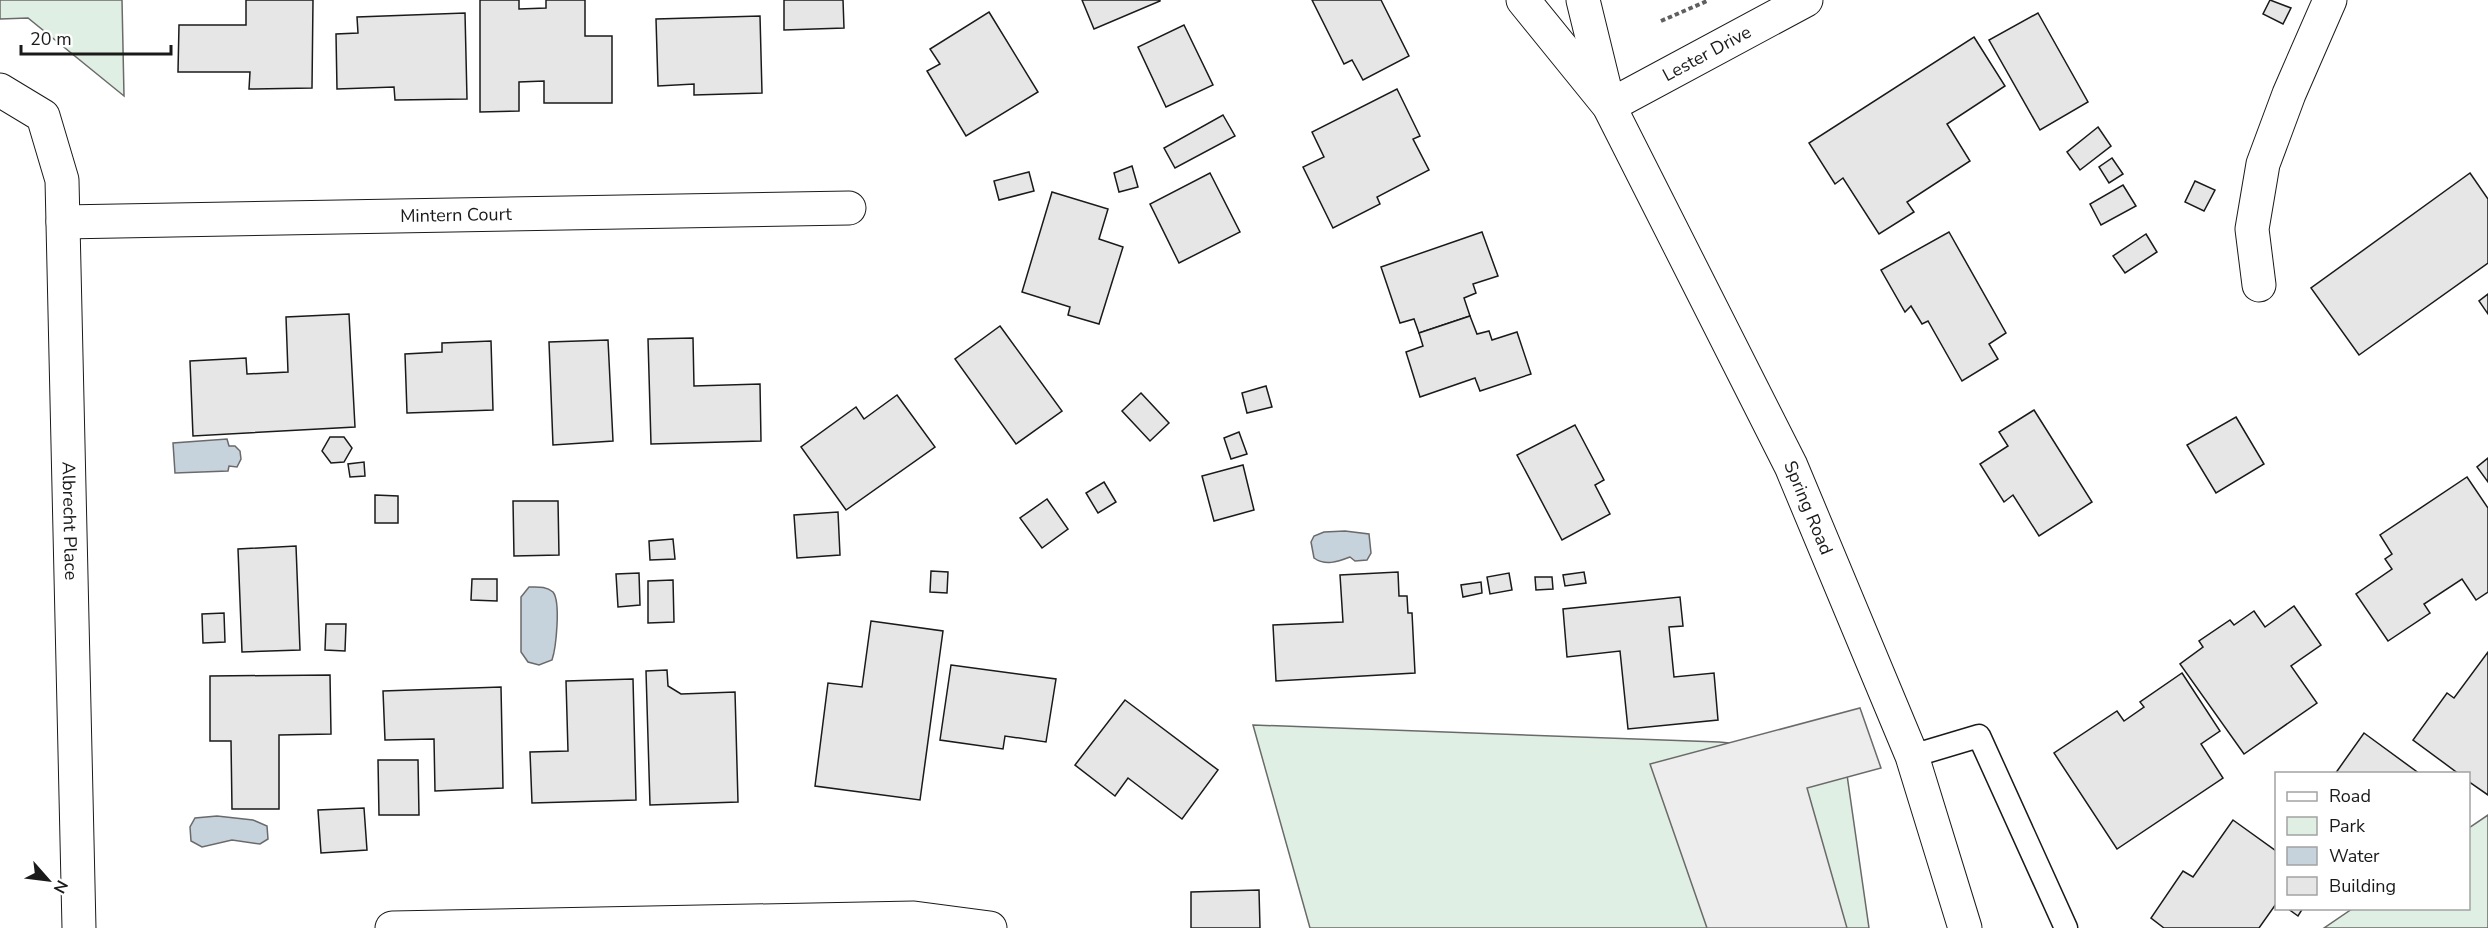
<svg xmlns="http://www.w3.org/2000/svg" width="2488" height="928" font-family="'Nunito Sans',sans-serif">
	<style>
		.green { fill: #e0efe3; stroke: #6a6a6a; stroke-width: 1.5 }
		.parking { fill: #ededed; stroke: #6a6a6a; stroke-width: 1.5 }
		.water { fill: #c6d2dc; stroke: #6a6a6a; stroke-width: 1.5 }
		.building { fill: #e6e6e6; stroke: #1a1a1a; stroke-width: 1.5 }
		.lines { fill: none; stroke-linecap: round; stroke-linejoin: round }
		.lane-casing { stroke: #1a1a1a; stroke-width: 25 }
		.street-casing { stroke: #1a1a1a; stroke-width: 35 }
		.primary-casing { stroke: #1a1a1a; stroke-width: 35 }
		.path { stroke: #5f5f5f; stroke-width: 4; stroke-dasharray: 4.5 3; stroke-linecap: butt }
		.lane { stroke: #fff; stroke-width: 22 }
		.street { stroke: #fff; stroke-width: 33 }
		.primary { stroke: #fff; stroke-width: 33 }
		.labels { text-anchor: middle; stroke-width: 4.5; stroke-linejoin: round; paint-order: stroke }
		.street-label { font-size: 18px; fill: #1a1a1a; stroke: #fff }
	</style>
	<rect width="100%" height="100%" fill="#fff"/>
	<g class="green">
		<polygon points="0,0 122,0 124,96 28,18 0,19"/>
		<polygon points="1253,725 1719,742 1844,754 1869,928 1310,928"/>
		<polygon points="2488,815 2488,928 2324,928 2352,909 2468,908 2469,828"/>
	</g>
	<polygon class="parking" points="1860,708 1881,768 1807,788 1847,928 1707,928 1650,764"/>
	<g class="water">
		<polygon points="227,439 229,446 235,446 240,451 241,459 237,467 229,466 228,471 175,473 173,443"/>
		<path d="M1345,531L1369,534L1371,553L1367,560L1355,561L1350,557C1337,562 1325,566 1314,558L1311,542L1314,536L1324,532Z"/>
		<path d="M529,587C538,587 546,586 553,592C561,602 556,648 552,660L539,665L528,662L521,652V597Z"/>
		<polygon points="217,816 253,820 267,826 268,839 260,844 232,840 202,847 191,841 190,827 195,818"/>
	</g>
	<g class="building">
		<polygon points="246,0 313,0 312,88 249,89 250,72 178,72 179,25 246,25"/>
		<polygon points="480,0 519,0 519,9 546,8 546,0 585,0 585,36 612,36 612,103 544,103 544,81 519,82 519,111 480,112"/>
		<polygon points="784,0 843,0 844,28 784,30"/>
		<polygon points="1082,0 1160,0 1160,1 1094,29"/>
		<polygon points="1312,0 1381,0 1409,56 1363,80 1352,60 1344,64"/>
		<polygon points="2270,0 2291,8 2283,24 2263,14"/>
		<polygon points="989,12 1038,92 966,136 927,71 940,64 930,49"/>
		<polygon points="465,13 467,99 395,100 394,87 337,89 336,34 358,33 357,17"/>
		<polygon points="2038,13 2088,102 2040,130 1989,40"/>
		<polygon points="760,16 762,93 694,95 694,84 658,86 656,19"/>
		<polygon points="1184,25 1213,85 1166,107 1138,47"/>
		<polygon points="1974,37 2005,86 1947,124 1970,161 1907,202 1914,212 1879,234 1843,178 1835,184 1809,143"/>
		<polygon points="1397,89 1420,136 1413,139 1429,170 1377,197 1380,204 1333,228 1303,167 1324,157 1312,132"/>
		<polygon points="1223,115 1235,136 1175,168 1164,148"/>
		<polygon points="2098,127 2111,146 2080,170 2067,152"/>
		<polygon points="2112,158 2123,174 2109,183 2099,167"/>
		<polygon points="1132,166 1138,187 1119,192 1114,173"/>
		<polygon points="1029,172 1034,191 999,200 994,181"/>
		<polygon points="1210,173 1240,232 1179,263 1150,204"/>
		<polygon points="2470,173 2488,199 2488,263 2359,355 2311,288"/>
		<polygon points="2195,181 2215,190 2204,211 2185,202"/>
		<polygon points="2123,185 2136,206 2101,225 2090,204"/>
		<polygon points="1052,192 1108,209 1099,239 1123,247 1099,324 1068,315 1070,307 1022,292"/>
		<polygon points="1482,232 1498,276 1473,284 1476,293 1464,298 1470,316 1419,333 1414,319 1400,323 1381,267"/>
		<polygon points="1949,232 2006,333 1989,344 1998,359 1962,381 1928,321 1922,324 1911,306 1905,312 1881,270"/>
		<polygon points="2146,234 2157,252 2125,273 2113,256"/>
		<polygon points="2488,294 2488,314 2479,301"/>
		<polygon points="349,314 355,427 193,436 190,361 246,358 247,374 288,372 286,317"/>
		<polygon points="1470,316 1477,334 1489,331 1492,340 1517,332 1531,374 1480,391 1475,378 1420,397 1406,352 1423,346 1419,333"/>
		<polygon points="1000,326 1062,411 1016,444 955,359"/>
		<polygon points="693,338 694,386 760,384 761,441 651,444 648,339"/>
		<polygon points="608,340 613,441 553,445 549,342"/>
		<polygon points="491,341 493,410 407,413 405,354 442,352 442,343"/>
		<polygon points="1266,386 1272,407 1247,413 1242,393"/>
		<polygon points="1141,393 1169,423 1150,441 1122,411"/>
		<polygon points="897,395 935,447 846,510 801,447 856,407 864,419"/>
		<polygon points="2034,410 2092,502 2039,536 2013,495 2004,502 1980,464 2008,446 1999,432"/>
		<polygon points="2236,417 2264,464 2216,493 2187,445"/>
		<polygon points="1575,425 1604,480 1595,485 1610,514 1562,540 1517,455"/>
		<polygon points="1239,432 1247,454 1231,459 1224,438"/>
		<polygon points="330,437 344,437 352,448 344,462 331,463 322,451"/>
		<polygon points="2488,458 2488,482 2477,467"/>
		<polygon points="364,462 365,476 350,477 348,464"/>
		<polygon points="1243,465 1254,510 1214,521 1202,476"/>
		<polygon points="2467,477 2488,508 2488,592 2476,600 2462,579 2424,604 2430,613 2388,641 2356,594 2392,569 2385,559 2392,554 2380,535"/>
		<polygon points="1104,482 1116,502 1098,513 1086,493"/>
		<polygon points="375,495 398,496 398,523 375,523"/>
		<polygon points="1047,499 1068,529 1042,548 1020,518"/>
		<polygon points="513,501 558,501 559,555 514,556"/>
		<polygon points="838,512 840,555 797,558 794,515"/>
		<polygon points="673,539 675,559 650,560 649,541"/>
		<polygon points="296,546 300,650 242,652 238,549"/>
		<polygon points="931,571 948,572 947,593 930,592"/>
		<polygon points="1398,572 1399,596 1407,596 1408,613 1412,613 1415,673 1276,681 1273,625 1343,622 1340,575"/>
		<polygon points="1584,572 1586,583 1565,586 1563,575"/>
		<polygon points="639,573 640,605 618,607 616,574"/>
		<polygon points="1509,573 1512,590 1490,594 1487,577"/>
		<polygon points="1535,577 1552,577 1553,589 1536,590"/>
		<polygon points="472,579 497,579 497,601 471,600"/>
		<polygon points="673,580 674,622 648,623 648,581"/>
		<polygon points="1481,582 1482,593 1463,597 1461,585"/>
		<polygon points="1680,597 1683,626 1669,627 1674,677 1714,673 1718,720 1628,729 1620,651 1567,657 1563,609"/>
		<polygon points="2294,606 2321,645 2291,666 2317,703 2244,754 2180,664 2203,647 2199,641 2230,620 2234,625 2254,611 2265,627"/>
		<polygon points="224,613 225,642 203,643 202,614"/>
		<polygon points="871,621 943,631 920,800 815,786 828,683 862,687"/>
		<polygon points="326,624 346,624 345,651 325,650"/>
		<polygon points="2488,652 2488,795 2468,781 2468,774 2459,774 2413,740 2447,693 2454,698"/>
		<polygon points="951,665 1056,679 1046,742 1005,736 1003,749 940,740"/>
		<polygon points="667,670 668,686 681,694 735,692 738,802 650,805 646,671"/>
		<polygon points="2182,673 2220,731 2201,744 2223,778 2117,849 2054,753 2117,711 2124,721 2144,707 2140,702"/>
		<polygon points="330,675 331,734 279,735 279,809 232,809 231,741 210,741 210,676"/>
		<polygon points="633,679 636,800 532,803 530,752 568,751 566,681"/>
		<polygon points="501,687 503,788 435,791 434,739 385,740 383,691"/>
		<polygon points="1125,700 1218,770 1182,819 1128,778 1115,796 1075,765"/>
		<polygon points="2364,733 2420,774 2335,774"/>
		<polygon points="378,760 418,760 419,815 379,815"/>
		<polygon points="364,808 367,850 321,853 318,810"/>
		<polygon points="2233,820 2276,851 2276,904 2259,928 2164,928 2151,918 2183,871 2193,877"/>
		<polygon points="1259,890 1260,928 1191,928 1191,892"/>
		<polygon points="2287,908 2303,908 2298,916"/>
	</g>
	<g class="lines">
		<g class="lane-casing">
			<polyline id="lane" points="1912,756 1979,736 2066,928"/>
		</g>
		<g class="street-casing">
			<g id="street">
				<path id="s1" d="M0,90L43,116L62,180L79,928"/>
				<path id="s2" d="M1609,106L1806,0"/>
				<path id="s3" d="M63,222L849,208"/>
				<polyline points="2259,285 2252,229 2263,164 2289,94 2330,0"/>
				<polyline points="392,928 914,918 990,928"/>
			</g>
		</g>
		<g class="primary-casing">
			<g id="primary">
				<path id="s4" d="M1523,0L1609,106L1791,466L1912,756L1965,928"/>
				<polyline points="1583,0 1607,98"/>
			</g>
		</g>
		<polyline class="path" points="1661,21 1707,1"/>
		<use href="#lane" class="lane"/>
		<use href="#street" class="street"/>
		<use href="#primary" class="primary"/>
	</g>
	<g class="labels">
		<g class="street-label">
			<text dy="6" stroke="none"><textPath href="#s2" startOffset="111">Lester Drive</textPath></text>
			<text dy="6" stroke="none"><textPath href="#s3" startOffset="393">Mintern Court</textPath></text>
			<text dy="6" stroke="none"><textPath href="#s4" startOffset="585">Spring Road</textPath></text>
			<text dy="6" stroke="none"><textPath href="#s1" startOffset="458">Albrecht Place</textPath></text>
		</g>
	</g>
	<rect x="2275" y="772" width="195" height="138" fill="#ffffff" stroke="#a3a3a3" stroke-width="1.5"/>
	<rect x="2287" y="792" width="30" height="9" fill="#ffffff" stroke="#a3a3a3" stroke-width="1.5"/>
	<text x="2329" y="802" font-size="18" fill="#1a1a1a">Road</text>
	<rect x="2287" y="817" width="30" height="18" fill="#e0efe3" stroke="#a3a3a3" stroke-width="1.5"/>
	<text x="2329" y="832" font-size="18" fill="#1a1a1a">Park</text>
	<rect x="2287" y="847" width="30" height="18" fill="#c6d2dc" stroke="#a3a3a3" stroke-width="1.5"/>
	<text x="2329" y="862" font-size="18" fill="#1a1a1a">Water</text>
	<rect x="2287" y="877" width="30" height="18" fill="#e6e6e6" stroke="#a3a3a3" stroke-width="1.5"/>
	<text x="2329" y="892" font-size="18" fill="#1a1a1a">Building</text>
	<g transform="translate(48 880) rotate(118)" stroke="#ffffff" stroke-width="4.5" paint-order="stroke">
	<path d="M0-4.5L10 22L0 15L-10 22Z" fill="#1a1a1a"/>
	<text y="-9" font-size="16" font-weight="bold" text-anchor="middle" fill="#1a1a1a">N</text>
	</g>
	<path d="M21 45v9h150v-9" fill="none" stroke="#1a1a1a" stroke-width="3"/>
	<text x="30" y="45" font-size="18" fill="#1a1a1a" stroke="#ffffff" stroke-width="4.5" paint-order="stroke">20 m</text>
</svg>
